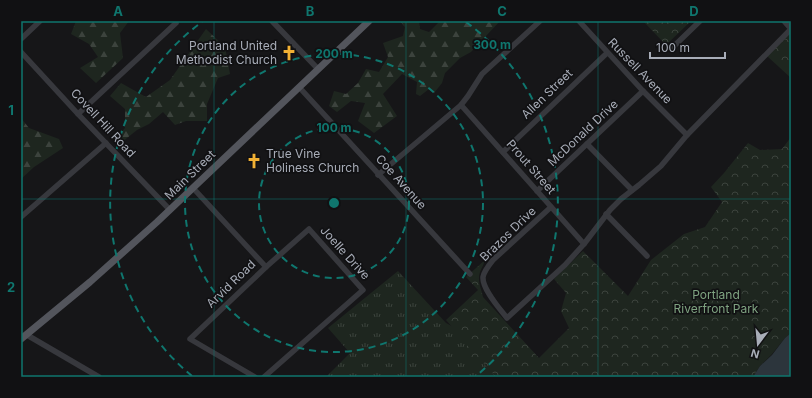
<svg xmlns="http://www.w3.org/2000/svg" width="812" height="398" font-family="Inter,sans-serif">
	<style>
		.grass { fill: url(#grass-tufts) }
		.forest { fill: url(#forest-firs) }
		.park { fill: url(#park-crowns) }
		.water { fill: #2c353c }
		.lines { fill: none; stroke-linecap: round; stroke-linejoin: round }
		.minor { stroke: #37383d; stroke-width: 5.5 }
		.major { stroke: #53555c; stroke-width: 7 }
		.grid { fill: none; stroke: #0f766e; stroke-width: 1; stroke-opacity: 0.55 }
		.ring { fill: none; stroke: #0f766e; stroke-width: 2; stroke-dasharray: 7 5 }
		.labels { text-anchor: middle; stroke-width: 3.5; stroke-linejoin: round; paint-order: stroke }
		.poi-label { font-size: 12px; fill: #a8adb8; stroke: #111113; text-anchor: end }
		.street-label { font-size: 12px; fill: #a8adb8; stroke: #111113 }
		.park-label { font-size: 12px; fill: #7fa381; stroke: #111113 }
		.centre { fill: #0f766e; stroke: #111113; stroke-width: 2 }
		.ring-label { font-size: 12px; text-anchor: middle; font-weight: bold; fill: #0f766e; stroke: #111113; stroke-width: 3.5; stroke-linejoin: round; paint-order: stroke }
		.neatline { fill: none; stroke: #0f766e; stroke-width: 1.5 }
		.grid-label { font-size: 13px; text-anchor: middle; font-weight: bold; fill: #0f766e }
	</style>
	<defs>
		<pattern id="grass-tufts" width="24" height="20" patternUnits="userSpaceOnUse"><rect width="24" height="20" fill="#1e261f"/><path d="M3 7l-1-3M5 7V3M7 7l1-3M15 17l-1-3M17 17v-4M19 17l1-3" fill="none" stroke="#3c433d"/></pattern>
		<pattern id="forest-firs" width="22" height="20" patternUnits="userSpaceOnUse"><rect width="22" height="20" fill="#1e261f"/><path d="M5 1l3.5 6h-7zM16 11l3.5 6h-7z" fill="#3c433d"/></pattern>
		<pattern id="park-crowns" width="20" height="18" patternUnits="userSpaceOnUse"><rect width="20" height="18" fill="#1e261f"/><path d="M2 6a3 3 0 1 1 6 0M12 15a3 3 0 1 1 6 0" fill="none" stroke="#3c433d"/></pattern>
	</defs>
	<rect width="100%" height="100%" fill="#161618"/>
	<polygon class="grass" points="398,271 446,323 547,377 326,377 350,353 328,328"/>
	<g class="forest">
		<polygon points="76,21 129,21 120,33 123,58 96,83 80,68 98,57 89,44 71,34"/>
		<polygon points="400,21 419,21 420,29 429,32 440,21 500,21 471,52 460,58 445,73 442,83 434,93 429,89 420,96 416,94 417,82 402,74 383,94 397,116 374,133 358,121 365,103 351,101 337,112 329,106 334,91 346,94 358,83 366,69 379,72 388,57 383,43 403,36 405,27"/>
		<polygon points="206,29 225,47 230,74 218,78 207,104 207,121 186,121 175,125 163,112 149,124 137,130 117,146 115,140 125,128 125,109 110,96 121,83 146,97 170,80"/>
		<polygon points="21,118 29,128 59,139 63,148 34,167 21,179"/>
	</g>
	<g class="park">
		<polygon points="643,21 691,21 666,45"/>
		<polygon points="791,33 791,78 767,56"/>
		<path d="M791,137V333L785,338L772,354L760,366L753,377H496L478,357H475L469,359L463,351L468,345L446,320L478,290L466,277L485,260C484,264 482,267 480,272C477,281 481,288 483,297L539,358L569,328L561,311L566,293L554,279L583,251L628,296L651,260L684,234L705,227L722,202L711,187L724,173L748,143L760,150L782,149Z"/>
	</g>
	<polygon class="water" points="791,333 791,377 753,377 760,366 772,355 785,338"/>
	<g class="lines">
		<g class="minor">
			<polyline points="272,21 318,69"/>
			<polyline points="579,21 643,91 687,135"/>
			<polyline points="21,39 40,21"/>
			<polyline points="673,47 700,21"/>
			<polyline points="21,52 78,114 170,210"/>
			<polyline points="299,87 470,274"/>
			<polyline points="461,105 584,244"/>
			<polyline points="78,114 176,23"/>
			<polyline points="587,144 632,190"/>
			<polyline points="503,152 607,53"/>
			<polyline points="378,175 461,105 468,96 482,74 540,21"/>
			<polyline points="193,188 266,267"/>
			<polyline points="537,191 643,91"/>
			<path d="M551,207L493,260C489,265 484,271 483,277C482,289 500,309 507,318L565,265L584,244L610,210L621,199L639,185L661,166L687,135L791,29L784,21"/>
			<polyline points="606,214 647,256"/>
			<polyline points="21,217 106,143"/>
			<polyline points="27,335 99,377"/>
			<polyline points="255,377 190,339 266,267 309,229 363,290 264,377"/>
		</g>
		<polyline class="major" points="21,339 90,282 157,222 369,21"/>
	</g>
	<path class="grid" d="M214,21V377M406,21V377M598,21V377M21,199H791"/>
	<g class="ring">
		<circle cx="334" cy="203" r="75"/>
		<circle cx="334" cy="203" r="149"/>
		<path d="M192 376A224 224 0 0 1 202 22M466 22A224 224 0 0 1 476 376"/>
	</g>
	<defs>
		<g id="church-bare" transform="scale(1.2)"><path d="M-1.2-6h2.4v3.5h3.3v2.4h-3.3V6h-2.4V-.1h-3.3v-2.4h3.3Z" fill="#f2b134" stroke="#111113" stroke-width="2.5" paint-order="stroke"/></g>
	</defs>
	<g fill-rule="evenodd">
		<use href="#church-bare" x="289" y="53"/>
		<use href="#church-bare" x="254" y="161"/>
	</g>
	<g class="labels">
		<g class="poi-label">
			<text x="277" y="50">Portland United<tspan x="277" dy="14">Methodist Church</tspan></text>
			<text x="266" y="158" text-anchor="start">True Vine<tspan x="266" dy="14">Holiness Church</tspan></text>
		</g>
		<g class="street-label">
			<text transform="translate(640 71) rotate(46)" y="4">Russell Avenue</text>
			<text transform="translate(547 94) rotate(-44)" y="4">Allen Street</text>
			<text transform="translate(103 123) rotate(47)" y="4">Covell Hill Road</text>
			<text transform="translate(583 133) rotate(-43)" y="4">McDonald Drive</text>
			<text transform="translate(531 167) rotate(49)" y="4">Prout Street</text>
			<text transform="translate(190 175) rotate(-44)" y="4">Main Street</text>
			<text transform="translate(401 182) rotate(48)" y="4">Coe Avenue</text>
			<text transform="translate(508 234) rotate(-44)" y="4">Brazos Drive</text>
			<text transform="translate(345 253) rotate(48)" y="4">Joelle Drive</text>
			<text transform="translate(231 284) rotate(-44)" y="4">Arvid Road</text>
		</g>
		<g class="park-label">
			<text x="716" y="299">Portland<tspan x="716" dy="14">Riverfront Park</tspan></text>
		</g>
	</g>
	<circle cx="334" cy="203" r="6" class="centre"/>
	<g class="ring-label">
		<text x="492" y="49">300 m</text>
		<text x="334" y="58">200 m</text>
		<text x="334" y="132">100 m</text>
	</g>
	<rect width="812" height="398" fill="none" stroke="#111113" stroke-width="44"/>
	<g transform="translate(758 344) rotate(196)" stroke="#111113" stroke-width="3" paint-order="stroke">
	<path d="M0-3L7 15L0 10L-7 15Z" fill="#a8adb8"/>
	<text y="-6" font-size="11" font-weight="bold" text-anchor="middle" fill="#a8adb8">N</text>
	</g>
	<path d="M650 52v6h75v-6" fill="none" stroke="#a8adb8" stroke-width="2"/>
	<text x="656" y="52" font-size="12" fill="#a8adb8" stroke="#111113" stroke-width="3" paint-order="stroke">100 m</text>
	<rect x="22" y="22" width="768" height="354" class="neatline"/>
	<g class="grid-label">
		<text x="118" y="16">A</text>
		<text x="310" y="16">B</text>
		<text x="502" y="16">C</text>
		<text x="694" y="16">D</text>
		<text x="11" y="115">1</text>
		<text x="11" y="292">2</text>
	</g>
</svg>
